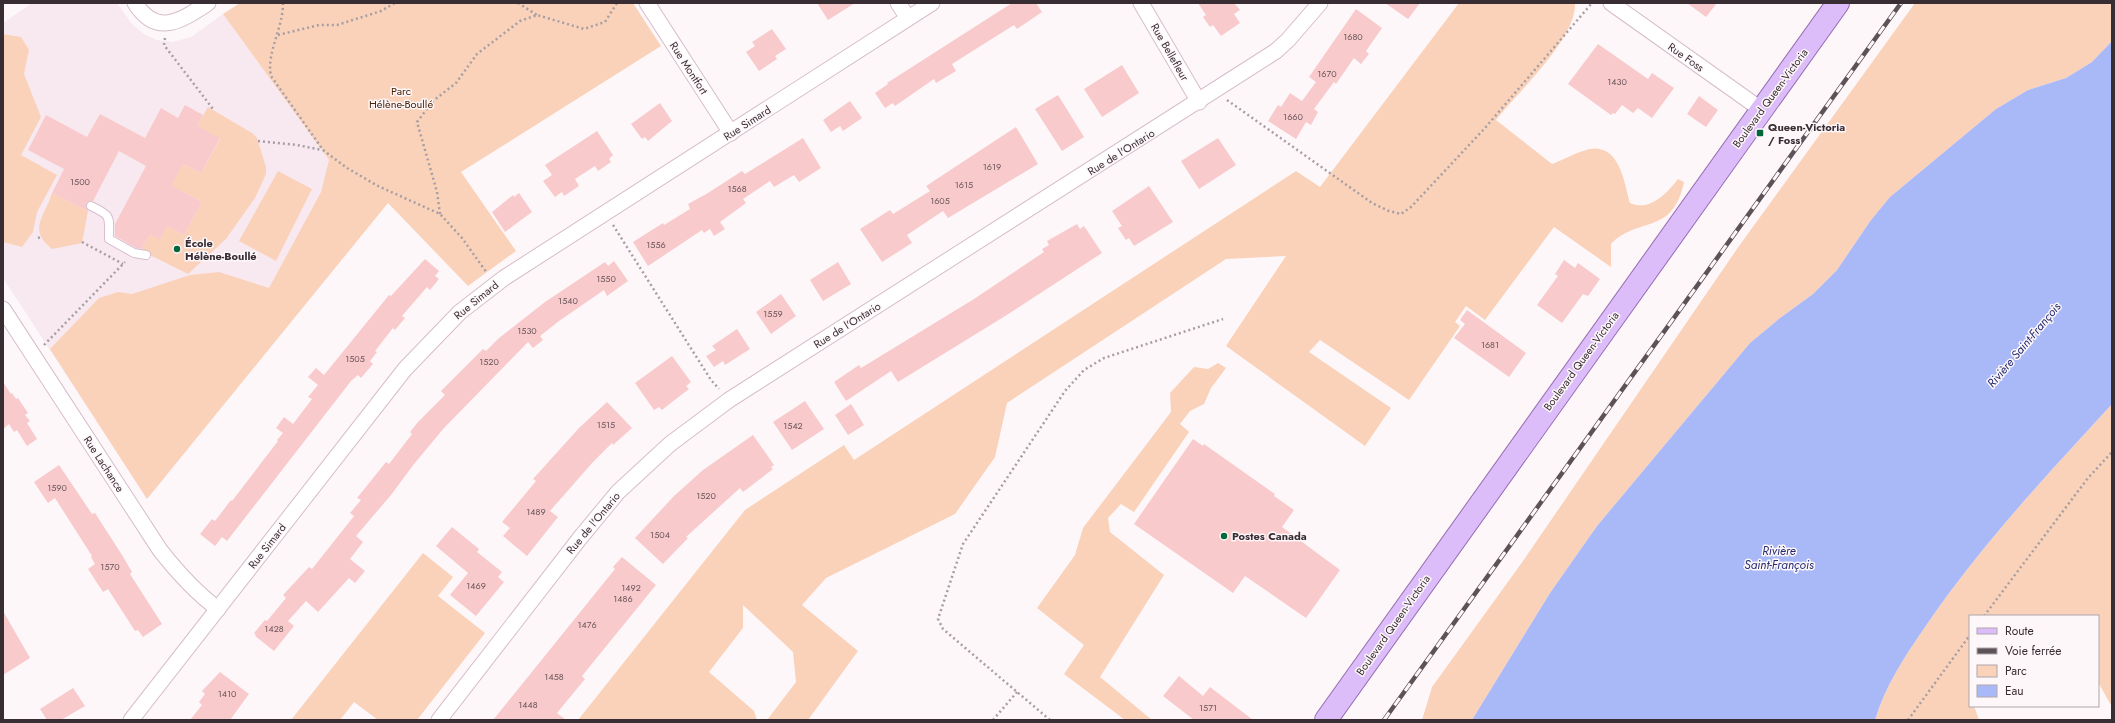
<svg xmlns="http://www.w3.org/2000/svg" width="2115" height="723" font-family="Jost,sans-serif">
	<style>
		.built { fill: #f8e9f1 }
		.green { fill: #fad2ba }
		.water { fill: #a9b9f7 }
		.building { fill: #f9cacb }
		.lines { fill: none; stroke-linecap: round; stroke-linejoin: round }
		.lane-casing { stroke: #d7bdcc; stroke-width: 10 }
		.street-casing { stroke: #d7bdcc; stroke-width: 17 }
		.primary-casing { stroke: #956db2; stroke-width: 24 }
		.path { stroke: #a69ea3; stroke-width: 2.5; stroke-dasharray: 2 3; stroke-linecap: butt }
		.lane { stroke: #fff; stroke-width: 8 }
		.street { stroke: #fff; stroke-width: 15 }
		.primary { stroke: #ddbcfa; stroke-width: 22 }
		.rail-casing { stroke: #5d5258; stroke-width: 4.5 }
		.rail { stroke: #fdf7fa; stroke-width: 3; stroke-dasharray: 9; stroke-linecap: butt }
		.poi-dot { fill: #02673b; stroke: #fdf7fa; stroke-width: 1.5 }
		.labels { text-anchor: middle; stroke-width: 3; stroke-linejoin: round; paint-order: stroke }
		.number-label { font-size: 9px; fill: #685459 }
		.street-label { font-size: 11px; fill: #382d33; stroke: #fdf7fa }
		.park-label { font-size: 11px; fill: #492204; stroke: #fdf7fa }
		.poi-label { font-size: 11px; font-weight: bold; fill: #382d33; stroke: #fdf7fa; text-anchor: start }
		.water-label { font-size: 12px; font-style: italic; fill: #232b71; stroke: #fdf7fa }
	</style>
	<rect width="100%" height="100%" fill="#fdf7fa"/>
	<polygon class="built" points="32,3 117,3 132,24 144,34 157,40 172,42 191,37 223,14 373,221 147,499 3,278 3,23"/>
	<g class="green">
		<polygon points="240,3 633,3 661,46 461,172 516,251 468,286 388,203 147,499 50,349 99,298 118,292 132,294 190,275 219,272 269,288 321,192 329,160 223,14"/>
		<path d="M1459,3H1575C1577,38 1517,93 1496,120L1552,164C1564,160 1587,146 1599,149C1621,152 1625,186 1630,203C1650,212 1667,193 1678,179L1684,182C1673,236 1638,216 1611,244V267L1554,227L1485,320L1466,306L1455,322L1460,326L1409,400L1320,340L1309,352L1391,408L1365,446L1226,346L1286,256L1226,259L1007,403L995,457L955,514L826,578L802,605L858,651L808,720H767L796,682L793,652L743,605V628L709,672L754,711L757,720H578L745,510L844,445L854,460L1296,171L1320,187Z"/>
		<polygon points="1915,3 2112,3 2112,41 2092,62 2066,78 2028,90 1996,109 1890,197 1871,220 1837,270 1813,294 1780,318 1750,343 1597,526 1550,593 1472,720 1422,720 1432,687 1523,561 1739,246"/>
		<polygon points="3,34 21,37 29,50 24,74 41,117 21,155 57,175 37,212 33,232 22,247 3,242"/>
		<polygon points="208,107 252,133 257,138 266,167 266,174 255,198 226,239 188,274 154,257 140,253 150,234 160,239 167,226 184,235 202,202 184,192 165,189 174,173 177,174 183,164 201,173 220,139 197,126"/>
		<polygon points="278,171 312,189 276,261 239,241"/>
		<path d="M52,193L88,211L82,243L52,249C27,229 45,217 52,193Z"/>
		<polygon points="1218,363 1226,368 1211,388 1204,404 1190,411 1180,424 1189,432 1134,512 1121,504 1108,518 1110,532 1164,575 1100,677 1152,720 1125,720 1064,674 1084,645 1037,608 1075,555 1083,528 1171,412 1170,393 1194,367 1208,369"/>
		<path d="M2112,404V707L2098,682V616H1970V706H1974L1979,720H1875C1885,686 1905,656 1925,627C1980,546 2046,476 2112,404Z"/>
		<polygon points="423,553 453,577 438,596 485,633 417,720 378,720 354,702 340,720 291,720"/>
	</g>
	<path class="water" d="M2112,41V404C2046,476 1980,546 1925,627C1905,656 1885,686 1875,720H1472L1550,593L1597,526L1750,343L1780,318L1813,294L1837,270L1871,220L1890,197L1996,109L2028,90L2066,78L2092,62Z"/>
	<g class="building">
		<polygon points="817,3 855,3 828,20"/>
		<polygon points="1012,3 1036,3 1042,12 1017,29 1014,25 952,64 956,71 936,83 934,79 895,106 893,103 885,108 875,93 888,84 887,83"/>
		<polygon points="1198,3 1234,3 1240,10 1234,14 1240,23 1221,36 1213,25 1210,27 1203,17 1206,15"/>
		<polygon points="1385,3 1420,3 1408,19"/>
		<polygon points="1687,3 1717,3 1706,17"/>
		<polygon points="1356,9 1382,28 1366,51 1369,54 1361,64 1354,58 1336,84 1334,82 1314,109 1318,112 1311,125 1306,122 1296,139 1268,121 1278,105 1281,107 1290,93 1302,101 1316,82 1309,77"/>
		<polygon points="772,29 786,49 775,56 777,59 759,71 746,52 755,46 752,42"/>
		<polygon points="1598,44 1648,79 1652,73 1674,88 1652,118 1638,108 1633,113 1622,105 1615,114 1613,113 1611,115 1568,84"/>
		<polygon points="1122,65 1139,93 1102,117 1084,89"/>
		<polygon points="1058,95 1084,137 1062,151 1035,109"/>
		<polygon points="1699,96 1718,110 1706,127 1687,114"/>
		<polygon points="850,101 862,118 843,131 840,126 831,132 823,120"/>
		<polygon points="660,103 672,121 648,141 645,137 642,139 631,124"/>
		<polygon points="185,105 203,115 197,126 220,138 201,173 183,164 171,185 202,202 184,235 167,226 160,240 150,234 142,249 136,248 115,236 115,224 146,166 119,151 93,201 86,203 88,211 52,193 64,169 28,150 46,115 87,137 100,114 145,138 161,108 178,118"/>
		<polygon points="1016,127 1038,164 948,218 943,211 907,235 912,243 882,262 860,229 890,210 893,214 930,191 926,186"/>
		<polygon points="597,131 613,155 609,159 611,162 598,171 595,166 575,179 579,186 564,196 562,192 555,197 543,181 552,175 545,165"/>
		<polygon points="803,138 821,168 799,182 794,175 774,187 770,181 743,199 746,203 720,222 725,229 714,236 710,229 704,233 702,230 648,266 633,242 663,223 664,225 690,209 688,204 708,193 742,171 745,174"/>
		<polygon points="1218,138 1236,165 1199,189 1181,161"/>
		<polygon points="1149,186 1173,222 1134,246 1129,238 1126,240 1118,228 1122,226 1112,211"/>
		<polygon points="519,193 532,212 505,232 492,212 513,195 514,197"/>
		<polygon points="1077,224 1080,229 1084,226 1102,253 1010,313 898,382 891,371 846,401 834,382 859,365 861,368 974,299 1044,252 1042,249 1049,245 1047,241"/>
		<polygon points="425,259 439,271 435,276 439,279 430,290 427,287 402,316 405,318 395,330 393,328 375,351 377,352 370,361 373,364 361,378 358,375 351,381 227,541 222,537 215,546 200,534 212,519 215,521 231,500 232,501 278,441 277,440 283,433 276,428 284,417 293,424 312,399 308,397 318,385 308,377 316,368 324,375 389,295 391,296"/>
		<polygon points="1564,260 1575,268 1578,263 1600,279 1588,296 1583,294 1562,323 1537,305 1558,276 1555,274"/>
		<polygon points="614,261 628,281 607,296 604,290 559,321 540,336 543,340 533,348 528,342 444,428 414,464 391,495 356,536 363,542 350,559 365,571 355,583 349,578 318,612 306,601 288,621 294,626 274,651 255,636 256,635 254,633 265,620 267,621 286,598 283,595 309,567 312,569 354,516 350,513 361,500 357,498 386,462 389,464 412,434 410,432 418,422 445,395 441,391 483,349 486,351 499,338 545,302 605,262 608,266"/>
		<polygon points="838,262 851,284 823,301 810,280"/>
		<polygon points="781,294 796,316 771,334 756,312"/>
		<polygon points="1467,310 1526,353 1509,377 1454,338 1465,324 1460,320"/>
		<polygon points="737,329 750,349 725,365 723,361 714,367 706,356 716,350 712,346"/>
		<polygon points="672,356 691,382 686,386 689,389 672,402 662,410 659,407 654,410 635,383"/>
		<polygon points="3,382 11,394 12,393 16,399 18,398 28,413 25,415 30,421 27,423 37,439 27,446 17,430 14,432 9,424 3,429"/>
		<polygon points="805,401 824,429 792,450 773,422"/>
		<polygon points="607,402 632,428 613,445 612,443 593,462 550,511 558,517 527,556 503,536 510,528 502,522 536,481 533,479 579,428"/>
		<polygon points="851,404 864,425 848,435 835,415"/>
		<polygon points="753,435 774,465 771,467 773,469 743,492 740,488 686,537 688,538 663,564 635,538 674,496 703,470"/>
		<polygon points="1193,439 1203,446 1204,444 1275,494 1274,496 1294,510 1282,527 1340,570 1306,618 1245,576 1233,593 1134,524"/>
		<polygon points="59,465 92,514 95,513 122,555 132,572 130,574 162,624 143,637 138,630 135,631 108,589 103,592 88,569 95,564 91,557 92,556 55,498 48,503 34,482"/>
		<polygon points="452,527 479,549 477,552 502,572 498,577 504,582 476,616 450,595 468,573 436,546"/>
		<polygon points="622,557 656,585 582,676 585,679 557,713 566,720 493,720 615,569 613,567"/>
		<polygon points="3,611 30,658 3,675"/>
		<polygon points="220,672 249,694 230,720 190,720 202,705 199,702 205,694 202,691"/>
		<polygon points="1179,676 1203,696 1210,687 1253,720 1194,720 1163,696"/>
		<polygon points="73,688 85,706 61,720 47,720 40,709"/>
	</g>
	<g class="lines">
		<g class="lane-casing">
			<path id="lane" d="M91,206C112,216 109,216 109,239L134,253L146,255"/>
		</g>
		<g class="street-casing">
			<g id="street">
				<path d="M135,3C157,38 182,20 208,3"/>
				<polyline points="647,3 731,133"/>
				<polyline points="898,3 908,18"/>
				<polyline points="1141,3 1199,102"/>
				<polyline points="1611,3 1762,110"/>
				<path d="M3,309L160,550C178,573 195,592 218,609"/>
				<polyline points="131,720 405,369 460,312 504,278 932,3"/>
				<polyline points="439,720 580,538 618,492 670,444 729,400 1276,51 1288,40 1320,3"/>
			</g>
		</g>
		<g class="primary-casing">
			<polyline id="primary" points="1326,720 1838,3"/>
		</g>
		<g class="path">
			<path d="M283,3C283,29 266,53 271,76L323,150L347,168L378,186L440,214L462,238L487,273"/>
			<polyline points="518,3 537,15"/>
			<polyline points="278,35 319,25 337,25 381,11 395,3"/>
			<polyline points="165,38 164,45 213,109 212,110"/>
			<polyline points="1227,100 1372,203 1389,211 1401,214 1411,207 1485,128 1592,3"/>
			<polyline points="258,141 297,145 322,150"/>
			<polyline points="440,214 437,192 417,122 433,101 456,83 477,54 520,21 537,15 584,29 605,22 617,3"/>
			<polyline points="613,225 711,380 719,389"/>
			<polyline points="38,238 41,237"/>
			<polyline points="82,242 123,264"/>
			<polyline points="44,345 125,262"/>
			<polyline points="1984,616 2088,478 2112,452"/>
			<polyline points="993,720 1017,692"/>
			<polyline points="1050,720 943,629 938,619 963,544 1065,391 1084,370 1104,358 1223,319"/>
			<polyline points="1908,720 1970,635"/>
		</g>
		<use href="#lane" class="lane"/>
		<use href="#street" class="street"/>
		<use href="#primary" class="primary"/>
		<g class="rail-casing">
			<polyline id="rail" points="1384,720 1901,3"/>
		</g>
		<use href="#rail" class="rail"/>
	</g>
	<g class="poi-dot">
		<rect x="1756" y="129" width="8" height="8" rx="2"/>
		<circle cx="177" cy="249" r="4"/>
		<circle cx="1224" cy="536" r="4"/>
	</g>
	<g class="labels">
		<g class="number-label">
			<text x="1353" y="40">1680</text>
			<text x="1327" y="77">1670</text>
			<text x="1617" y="85">1430</text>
			<text x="1293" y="120">1660</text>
			<text x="992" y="170">1619</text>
			<text x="80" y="185">1500</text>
			<text x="964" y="188">1615</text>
			<text x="737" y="192">1568</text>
			<text x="940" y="204">1605</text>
			<text x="656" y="248">1556</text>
			<text x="606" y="282">1550</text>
			<text x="568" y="304">1540</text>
			<text x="773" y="317">1559</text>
			<text x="527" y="334">1530</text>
			<text x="1490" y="348">1681</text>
			<text x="355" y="362">1505</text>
			<text x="489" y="365">1520</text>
			<text x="606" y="428">1515</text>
			<text x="793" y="429">1542</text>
			<text x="57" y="491">1590</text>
			<text x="706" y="499">1520</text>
			<text x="536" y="515">1489</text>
			<text x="660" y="538">1504</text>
			<text x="110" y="570">1570</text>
			<text x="476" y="589">1469</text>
			<text x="631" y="591">1492</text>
			<text x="623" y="602">1486</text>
			<text x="587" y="628">1476</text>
			<text x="274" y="632">1428</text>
			<text x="554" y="680">1458</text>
			<text x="227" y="697">1410</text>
			<text x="528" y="708">1448</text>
			<text x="1208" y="711">1571</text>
		</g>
		<g class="street-label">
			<text transform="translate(1170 52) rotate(60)" y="4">Rue Bellefleur</text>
			<text transform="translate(1686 57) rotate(35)" y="4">Rue Foss</text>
			<text transform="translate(689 68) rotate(57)" y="4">Rue Montfort</text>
			<text transform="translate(1770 98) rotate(-54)" y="4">Boulevard Queen-Victoria</text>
			<text transform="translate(747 123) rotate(-33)" y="4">Rue Simard</text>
			<text transform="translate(1121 152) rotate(-32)" y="4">Rue de l'Ontario</text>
			<text transform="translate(476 300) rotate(-39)" y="4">Rue Simard</text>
			<text transform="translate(847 325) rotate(-32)" y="4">Rue de l'Ontario</text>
			<text transform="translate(1581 361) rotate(-54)" y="4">Boulevard Queen-Victoria</text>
			<text transform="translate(104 464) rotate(57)" y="4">Rue Lachance</text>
			<text transform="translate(593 523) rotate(-50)" y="4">Rue de l'Ontario</text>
			<text transform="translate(267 546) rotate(-52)" y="4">Rue Simard</text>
			<text transform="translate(1393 625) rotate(-55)" y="4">Boulevard Queen-Victoria</text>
		</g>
		<g class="park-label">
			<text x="401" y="95">Parc<tspan x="401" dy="13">Hélène-Boullé</tspan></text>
		</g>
		<g class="poi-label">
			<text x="1768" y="131">Queen-Victoria<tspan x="1768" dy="13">/ Foss</tspan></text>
			<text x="185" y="247">École<tspan x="185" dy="13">Hélène-Boullé</tspan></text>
			<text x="1232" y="540">Postes Canada</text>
		</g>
		<g class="water-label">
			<text transform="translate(2024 345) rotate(-50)" y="4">Rivière Saint-François</text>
			<text x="1779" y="555">Rivière<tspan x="1779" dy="14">Saint-François</tspan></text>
		</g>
	</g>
	<rect width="2115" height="723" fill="none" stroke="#382d33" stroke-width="8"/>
	<rect x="1969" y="615" width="130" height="92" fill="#fdf7fa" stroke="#aea6aa"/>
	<rect x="1977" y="628" width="20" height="6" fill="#ddbcfa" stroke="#aea6aa"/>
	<text x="2005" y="635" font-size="12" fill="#382d33">Route</text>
	<rect x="1977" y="648" width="20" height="6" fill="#5d5258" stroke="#aea6aa"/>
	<text x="2005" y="655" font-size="12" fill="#382d33">Voie ferrée</text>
	<rect x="1977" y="665" width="20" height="12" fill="#fad2ba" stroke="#aea6aa"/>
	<text x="2005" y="675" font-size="12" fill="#382d33">Parc</text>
	<rect x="1977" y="685" width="20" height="12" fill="#a9b9f7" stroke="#aea6aa"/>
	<text x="2005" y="695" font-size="12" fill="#382d33">Eau</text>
</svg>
